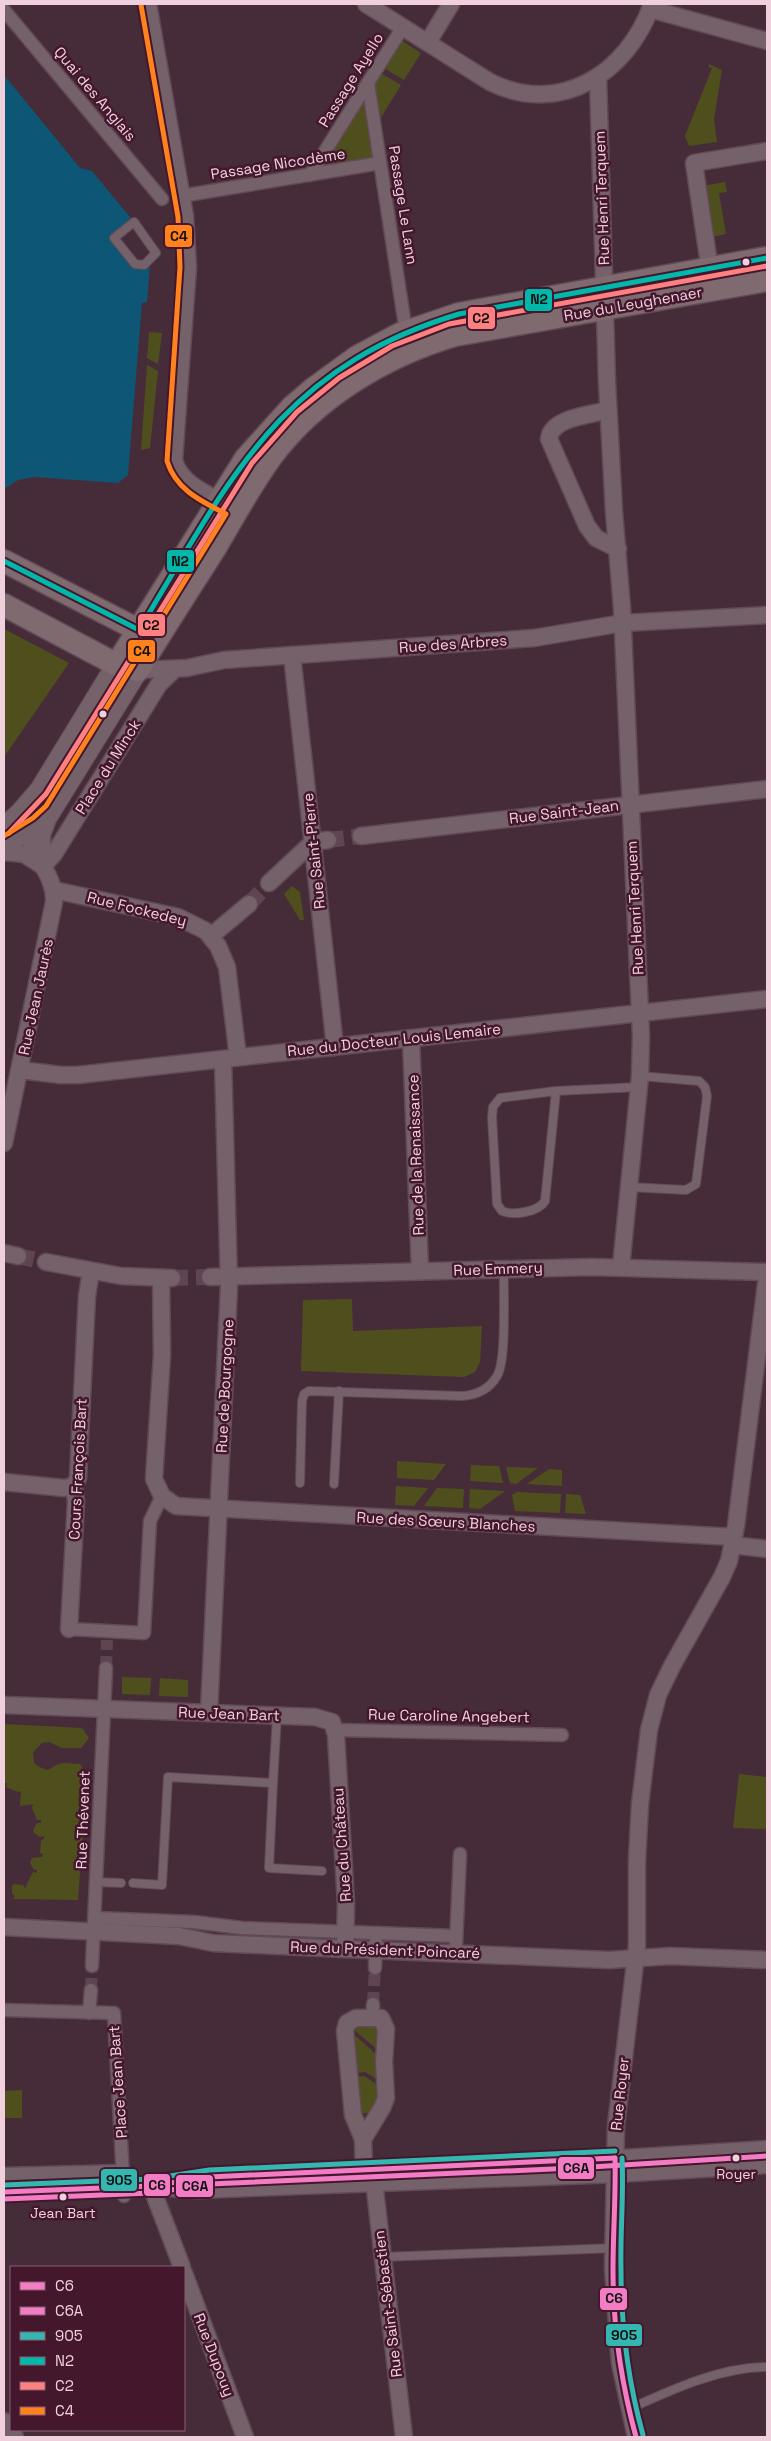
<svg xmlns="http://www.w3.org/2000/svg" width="771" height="2441" font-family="'Space Grotesk',sans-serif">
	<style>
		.green { fill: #4f4f1e }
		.water { fill: #0d5675 }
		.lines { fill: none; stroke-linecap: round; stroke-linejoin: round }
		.pedestrian-tunnel { stroke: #5f4551; stroke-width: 12; stroke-dasharray: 12 6; stroke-linecap: butt }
		.minor-tunnel { stroke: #5f4551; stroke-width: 16; stroke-dasharray: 16 8; stroke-linecap: butt }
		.service-casing { stroke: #614a55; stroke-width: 10 }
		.pedestrian-casing { stroke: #614a55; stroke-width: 15 }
		.minor-casing { stroke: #614a55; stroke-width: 19 }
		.tertiary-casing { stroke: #614a55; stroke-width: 22 }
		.secondary-casing { stroke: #614a55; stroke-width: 25 }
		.service { stroke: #756169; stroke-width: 8 }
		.pedestrian { stroke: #756169; stroke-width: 12 }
		.minor { stroke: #756169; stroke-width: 16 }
		.tertiary { stroke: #756169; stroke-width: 20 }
		.secondary { stroke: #7e6a6f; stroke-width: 22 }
		.bus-1-casing { stroke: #44172d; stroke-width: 9 }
		.bus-2-casing { stroke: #44172d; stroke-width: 9 }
		.bus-3-casing { stroke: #44172d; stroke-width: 9 }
		.bus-4-casing { stroke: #44172d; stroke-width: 9 }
		.bus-5-casing { stroke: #44172d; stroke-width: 9 }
		.bus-6-casing { stroke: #44172d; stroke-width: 9 }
		.bus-1 { stroke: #f27dc4; stroke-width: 5 }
		.bus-2 { stroke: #f27dc4; stroke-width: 5 }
		.bus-3 { stroke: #33b7b0; stroke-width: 5 }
		.bus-4 { stroke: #00b8aa; stroke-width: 5 }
		.bus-5 { stroke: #ff8080; stroke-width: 5 }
		.bus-6 { stroke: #ff821f; stroke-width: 5 }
		.bus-dot { fill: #efd0dc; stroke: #44172d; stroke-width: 2 }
		.labels { text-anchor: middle; stroke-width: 5; stroke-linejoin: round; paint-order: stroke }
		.bus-label { font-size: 14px; fill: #efd0dc; stroke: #44172d }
		.street-label { font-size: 15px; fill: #efd0dc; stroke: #44172d }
		.line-badge { stroke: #44172d; stroke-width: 2 }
		.pale-badge-label { font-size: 14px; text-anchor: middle; font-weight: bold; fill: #111 }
	</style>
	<rect width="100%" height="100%" fill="#462c38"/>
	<g class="green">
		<polygon points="399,39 421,53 404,80 382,67"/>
		<polygon points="709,64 722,70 714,119 717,142 689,146 685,136 712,68 708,67"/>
		<polygon points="379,72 401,85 377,124 371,85"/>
		<polygon points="366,93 376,160 318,169"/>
		<polygon points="725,182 727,192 719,193 726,234 712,237 703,186"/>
		<polygon points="149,332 162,333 158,364 147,358"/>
		<polygon points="147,365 158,371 150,448 141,450"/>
		<polygon points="4,629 69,663 4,757"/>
		<polygon points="292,886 300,892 304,920 300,920 284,894"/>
		<polygon points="352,1299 353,1331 482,1326 480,1362 475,1372 464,1377 301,1371 303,1300"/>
		<polygon points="397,1461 398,1461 446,1464 434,1480 397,1478"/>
		<polygon points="471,1465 499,1466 503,1483 470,1481"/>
		<polygon points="506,1467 538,1468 516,1484 510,1483"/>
		<polygon points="549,1469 562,1470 562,1486 527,1484"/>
		<polygon points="396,1486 428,1488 414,1506 395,1505"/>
		<polygon points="437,1488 464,1489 463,1508 424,1506"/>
		<polygon points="470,1489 505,1491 480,1509 469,1508"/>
		<polygon points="517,1492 561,1494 560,1513 515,1511 512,1495"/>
		<polygon points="566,1494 580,1495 586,1514 565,1513"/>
		<polygon points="122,1677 151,1678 150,1695 122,1694"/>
		<polygon points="160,1678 188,1680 188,1697 159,1696"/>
		<path d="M4,1724L82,1728L89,1738L81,1748H62L49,1742L42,1743L33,1752L34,1763C53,1777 48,1765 63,1763C68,1763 74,1764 80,1764L87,1775L78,1900L13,1899L15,1896L12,1893V1886L14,1884L23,1885L25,1888L33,1872L37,1873V1870L33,1869L30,1862L32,1858L42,1857L43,1854L40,1853L41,1840L44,1839V1836L40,1837L34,1833L33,1830L37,1823H41V1820H37L32,1808L33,1804L20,1806L21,1791L18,1792L6,1787L7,1783H4V1786Z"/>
		<polygon points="739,1774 767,1777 767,1829 733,1828"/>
		<polygon points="355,2025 379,2026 378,2050 353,2029"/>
		<path d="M352,2033L376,2054L380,2081L365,2072L355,2073C359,2059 350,2047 352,2033Z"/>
		<polygon points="364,2076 381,2087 374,2113 357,2113 354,2077"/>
		<polygon points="22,2090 22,2118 4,2118 4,2091"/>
	</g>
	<polygon class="water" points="4,75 80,168 92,171 134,222 114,238 135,263 150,265 147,302 142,303 128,475 118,483 34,477 18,480 4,489"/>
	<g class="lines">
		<g class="pedestrian-tunnel">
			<polyline points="106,1668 107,1640"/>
			<polyline points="91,1990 92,1966"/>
			<polyline points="373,2004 375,1968"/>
		</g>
		<g class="minor-tunnel">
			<polyline points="328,840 361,836"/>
			<polyline points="249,904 269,883"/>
			<polyline points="18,1256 46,1262"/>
			<polyline points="172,1278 210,1277"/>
		</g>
		<g class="service-casing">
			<g id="service">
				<polygon points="134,222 156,253 144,265 135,264 114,238"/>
				<path d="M556,1091L545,1201C538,1212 514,1216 502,1211L497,1204L492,1117L493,1107L500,1098L556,1091L639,1087"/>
				<polyline points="629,1187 686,1190 696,1184 707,1096 705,1087 699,1081 640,1076"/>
				<path d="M300,1483L302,1401L304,1394L309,1391L462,1396C477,1395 489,1390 497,1376C507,1360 503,1291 504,1269"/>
				<polyline points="334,1484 339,1391"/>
				<polyline points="273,1783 269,1868 322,1871"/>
				<polyline points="96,1882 121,1883"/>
				<polyline points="133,1883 162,1885 168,1777 273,1783 277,1716"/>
				<polyline points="383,2257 614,2248"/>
				<path d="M629,2409C671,2390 720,2367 767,2367"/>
			</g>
		</g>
		<g class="pedestrian-casing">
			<g id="pedestrian">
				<polyline points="4,10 162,199"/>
				<polyline points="368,83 406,332"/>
				<polyline points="310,175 403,27"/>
				<polyline points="181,196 380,163"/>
				<polyline points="69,1629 144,1633 150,1521 162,1496"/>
				<polyline points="336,1730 562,1735"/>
				<polyline points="95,1918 194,1922 242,1928 456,1936"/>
				<polyline points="456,1944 460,1854"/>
				<polyline points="92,1966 106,1668"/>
				<polyline points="375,1968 376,1941"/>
				<polyline points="4,2010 114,2013 124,2196"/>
				<polyline points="89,2013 91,1990"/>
				<polyline points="373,2017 373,2004"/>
				<polyline points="4,2174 124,2171"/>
			</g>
		</g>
		<g class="minor-casing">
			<g id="minor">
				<path d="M148,4L185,216L188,267L174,460C180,484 208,494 227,505"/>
				<path d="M366,4L490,82C560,117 628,73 652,4"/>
				<polyline points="650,9 767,41"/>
				<polyline points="428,42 451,4"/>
				<polyline points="598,76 607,382 614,512 622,608 641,1036 640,1076 621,1267"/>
				<polyline points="711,277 694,163 767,151"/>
				<path d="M608,410C592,415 551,417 549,439L587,526L596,538L618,549"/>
				<polyline points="292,655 335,1047"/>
				<polyline points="138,670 187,668 224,660 534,638 623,623 767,615"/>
				<polyline points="361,836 767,789"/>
				<polyline points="4,852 24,854 41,865"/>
				<polyline points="43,864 42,835 50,813"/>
				<polyline points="43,866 54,854 159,684 175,669"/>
				<polyline points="269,883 313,842 328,840"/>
				<polyline points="54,890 178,917 206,931 218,946 227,967 238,1057"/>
				<polyline points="211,936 249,904"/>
				<polyline points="411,1039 420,1271"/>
				<polyline points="20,1070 61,1075 78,1075 767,999"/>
				<path d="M4,1143L54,902C56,871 24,852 28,819"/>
				<polyline points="4,1253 18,1256"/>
				<polyline points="46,1262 121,1276 172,1278"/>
				<polyline points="210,1277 591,1267 767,1272"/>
				<polyline points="161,1278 162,1355 154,1479 162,1496 176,1506 734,1537"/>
				<polyline points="4,1482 64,1488 74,1486"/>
				<polyline points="732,1545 767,1549"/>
				<polyline points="69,1629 76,1502 74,1486 78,1478 87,1296 91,1271"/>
				<polyline points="4,1705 315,1717 332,1722 336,1735 346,1904 345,1949"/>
				<polyline points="209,1713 229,1286 223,1059"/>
				<polyline points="4,1927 179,1936 213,1943 345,1949 609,1960 670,1956 767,1960"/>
				<polygon points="356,2018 381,2018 386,2029 384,2062 386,2098 382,2108 363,2139 353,2115 345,2031 347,2023"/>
				<polyline points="363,2139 364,2171"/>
				<polyline points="373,2173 404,2437"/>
				<polyline points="151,2186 182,2267"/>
				<polyline points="170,2188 198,2190 616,2174 767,2165"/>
				<polyline points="4,2192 151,2186 209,2177 575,2161 767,2149"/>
				<polyline points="184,2273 245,2437"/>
				<polyline points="4,2421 15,2437"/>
				<polyline points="636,2437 620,2363 613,2268 616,2126 637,1946 637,1860 640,1804 649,1730 658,1695 672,1666 722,1577 729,1561 736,1526 767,1276"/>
			</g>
		</g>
		<g class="tertiary-casing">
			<g id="tertiary">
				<polyline points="4,828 21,812 40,790 117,664"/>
				<polyline points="4,845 38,824 49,814 138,670"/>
			</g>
		</g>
		<g class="secondary-casing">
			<g id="secondary">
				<polyline points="4,561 152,637"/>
				<path d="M4,605L121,667L138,670C163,629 189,589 215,548C233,518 250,486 271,457C316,397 384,356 455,335L767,280"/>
				<polyline points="117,664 246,458 292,407 313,389 357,357 400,334 459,314 767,258"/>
			</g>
		</g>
		<use href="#service" class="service"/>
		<use href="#pedestrian" class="pedestrian"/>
		<use href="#minor" class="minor"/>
		<use href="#tertiary" class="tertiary"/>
		<use href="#secondary" class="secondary"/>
		<g class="bus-1-casing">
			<g id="bus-1">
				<path d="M615,2158C616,2195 613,2232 613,2270C613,2326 621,2382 636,2437"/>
				<polyline points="4,2192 151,2186 209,2177 615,2158"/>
			</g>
		</g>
		<g class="bus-2-casing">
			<polyline id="bus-2" points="4,2199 151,2193 210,2184 575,2168 767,2156"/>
		</g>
		<g class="bus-3-casing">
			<g id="bus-3">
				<path d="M622,2158C624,2195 620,2232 621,2269C621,2325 628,2381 643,2435"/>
				<polyline points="4,2185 150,2179 209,2170 615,2151"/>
			</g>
		</g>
		<g class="bus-4-casing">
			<path id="bus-4" d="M4,561L139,630C229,481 279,368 459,314L767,258"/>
		</g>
		<g class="bus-5-casing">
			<polyline id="bus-5" points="9,833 46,794 252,463 297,412 339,378 392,346 449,324 767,266"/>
		</g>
		<g class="bus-6-casing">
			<path id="bus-6" d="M4,836L33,818L46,806L226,514C201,501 176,490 167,461L180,267L178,217L141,5"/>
		</g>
		<use href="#bus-1" class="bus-1"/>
		<use href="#bus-2" class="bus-2"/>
		<use href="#bus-3" class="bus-3"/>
		<use href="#bus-4" class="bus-4"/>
		<use href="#bus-5" class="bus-5"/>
		<use href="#bus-6" class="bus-6"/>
	</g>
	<g class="bus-dot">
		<circle cx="746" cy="262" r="4.5"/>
		<circle cx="103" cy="714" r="4.5"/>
		<circle cx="736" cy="2158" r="4.5"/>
		<circle cx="63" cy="2197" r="4.5"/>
	</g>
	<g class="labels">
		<g class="bus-label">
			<text x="736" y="2179">Royer</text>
			<text x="63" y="2218">Jean Bart</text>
		</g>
		<g class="street-label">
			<text transform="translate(351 80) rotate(-58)" y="5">Passage Ayello</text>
			<text transform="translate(95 94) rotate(50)" y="5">Quai des Anglais</text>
			<text transform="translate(278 164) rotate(-9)" y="5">Passage Nicodème</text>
			<text transform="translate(602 198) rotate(-92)" y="5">Rue Henri Terquem</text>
			<text transform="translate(403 205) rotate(81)" y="5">Passage Le Lann</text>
			<text transform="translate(633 304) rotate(-10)" y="5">Rue du Leughenaer</text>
			<text transform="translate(453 644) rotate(-4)" y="5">Rue des Arbres</text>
			<text transform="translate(108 767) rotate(-58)" y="5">Place du Minck</text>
			<text transform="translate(564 812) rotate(-7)" y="5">Rue Saint-Jean</text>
			<text transform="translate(314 851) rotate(-96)" y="5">Rue Saint-Pierre</text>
			<text transform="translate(635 908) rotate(-93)" y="5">Rue Henri Terquem</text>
			<text transform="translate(137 909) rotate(14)" y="5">Rue Fockedey</text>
			<text transform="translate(36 997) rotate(-78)" y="5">Rue Jean Jaurès</text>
			<text transform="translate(394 1040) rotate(-6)" y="5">Rue du Docteur Louis Lemaire</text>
			<text transform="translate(416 1155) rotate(-92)" y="5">Rue de la Renaissance</text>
			<text transform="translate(498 1269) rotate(-2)" y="5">Rue Emmery</text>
			<text transform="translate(225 1386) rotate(-87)" y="5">Rue de Bourgogne</text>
			<text transform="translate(78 1469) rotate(-87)" y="5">Cours François Bart</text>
			<text transform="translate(446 1522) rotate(3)" y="5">Rue des Sœurs Blanches</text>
			<text transform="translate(229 1714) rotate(2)" y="5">Rue Jean Bart</text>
			<text transform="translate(449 1716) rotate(1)" y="5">Rue Caroline Angebert</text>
			<text transform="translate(83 1820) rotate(-88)" y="5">Rue Thévenet</text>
			<text transform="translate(342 1845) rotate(-94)" y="5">Rue du Château</text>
			<text transform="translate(385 1950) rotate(2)" y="5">Rue du Président Poincaré</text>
			<text transform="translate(118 2082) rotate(-94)" y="5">Place Jean Bart</text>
			<text transform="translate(620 2094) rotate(-84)" y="5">Rue Royer</text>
			<text transform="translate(388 2304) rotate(-97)" y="5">Rue Saint-Sébastien</text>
			<text transform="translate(214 2355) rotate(69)" y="5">Rue Dupouy</text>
		</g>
	</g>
	<g class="line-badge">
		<rect x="164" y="224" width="29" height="24" rx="5" fill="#ff821f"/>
		<rect x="524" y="288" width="29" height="24" rx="5" fill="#00b8aa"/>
		<rect x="467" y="306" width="29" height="24" rx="5" fill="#ff8080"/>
		<rect x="166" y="549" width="29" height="24" rx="5" fill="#00b8aa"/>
		<rect x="137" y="613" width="29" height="24" rx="5" fill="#ff8080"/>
		<rect x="127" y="639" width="29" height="24" rx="5" fill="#ff821f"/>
		<rect x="557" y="2156" width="38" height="24" rx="5" fill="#f27dc4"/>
		<rect x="100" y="2168" width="38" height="24" rx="5" fill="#33b7b0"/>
		<rect x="143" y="2173" width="28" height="24" rx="5" fill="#f27dc4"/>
		<rect x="175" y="2174" width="39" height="24" rx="5" fill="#f27dc4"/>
		<rect x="599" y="2287" width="29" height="24" rx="5" fill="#f27dc4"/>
		<rect x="605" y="2323" width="38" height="24" rx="5" fill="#33b7b0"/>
	</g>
	<g class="pale-badge-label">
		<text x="179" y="241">C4</text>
		<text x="539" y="304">N2</text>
		<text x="481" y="323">C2</text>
		<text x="180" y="566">N2</text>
		<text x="151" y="630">C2</text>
		<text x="142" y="656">C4</text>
		<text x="576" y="2173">C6A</text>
		<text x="119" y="2185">905</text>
		<text x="157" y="2190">C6</text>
		<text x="195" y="2191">C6A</text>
		<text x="614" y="2303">C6</text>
		<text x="624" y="2340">905</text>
	</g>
	<rect width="771" height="2441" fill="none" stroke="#efd0dc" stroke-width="10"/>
	<rect x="10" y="2266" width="175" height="165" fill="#44172d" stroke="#886173"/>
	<rect x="20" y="2282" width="25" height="8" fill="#f27dc4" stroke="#886173"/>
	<text x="55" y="2291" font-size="15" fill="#efd0dc">C6</text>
	<rect x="20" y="2307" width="25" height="8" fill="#f27dc4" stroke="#886173"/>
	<text x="55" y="2316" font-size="15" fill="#efd0dc">C6A</text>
	<rect x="20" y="2332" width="25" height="8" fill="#33b7b0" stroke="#886173"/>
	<text x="55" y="2341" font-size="15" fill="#efd0dc">905</text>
	<rect x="20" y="2357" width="25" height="8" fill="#00b8aa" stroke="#886173"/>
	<text x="55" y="2366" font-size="15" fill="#efd0dc">N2</text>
	<rect x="20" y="2382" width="25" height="8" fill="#ff8080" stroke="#886173"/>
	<text x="55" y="2391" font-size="15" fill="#efd0dc">C2</text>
	<rect x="20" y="2407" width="25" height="8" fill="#ff821f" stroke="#886173"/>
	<text x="55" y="2416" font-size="15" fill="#efd0dc">C4</text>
</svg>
